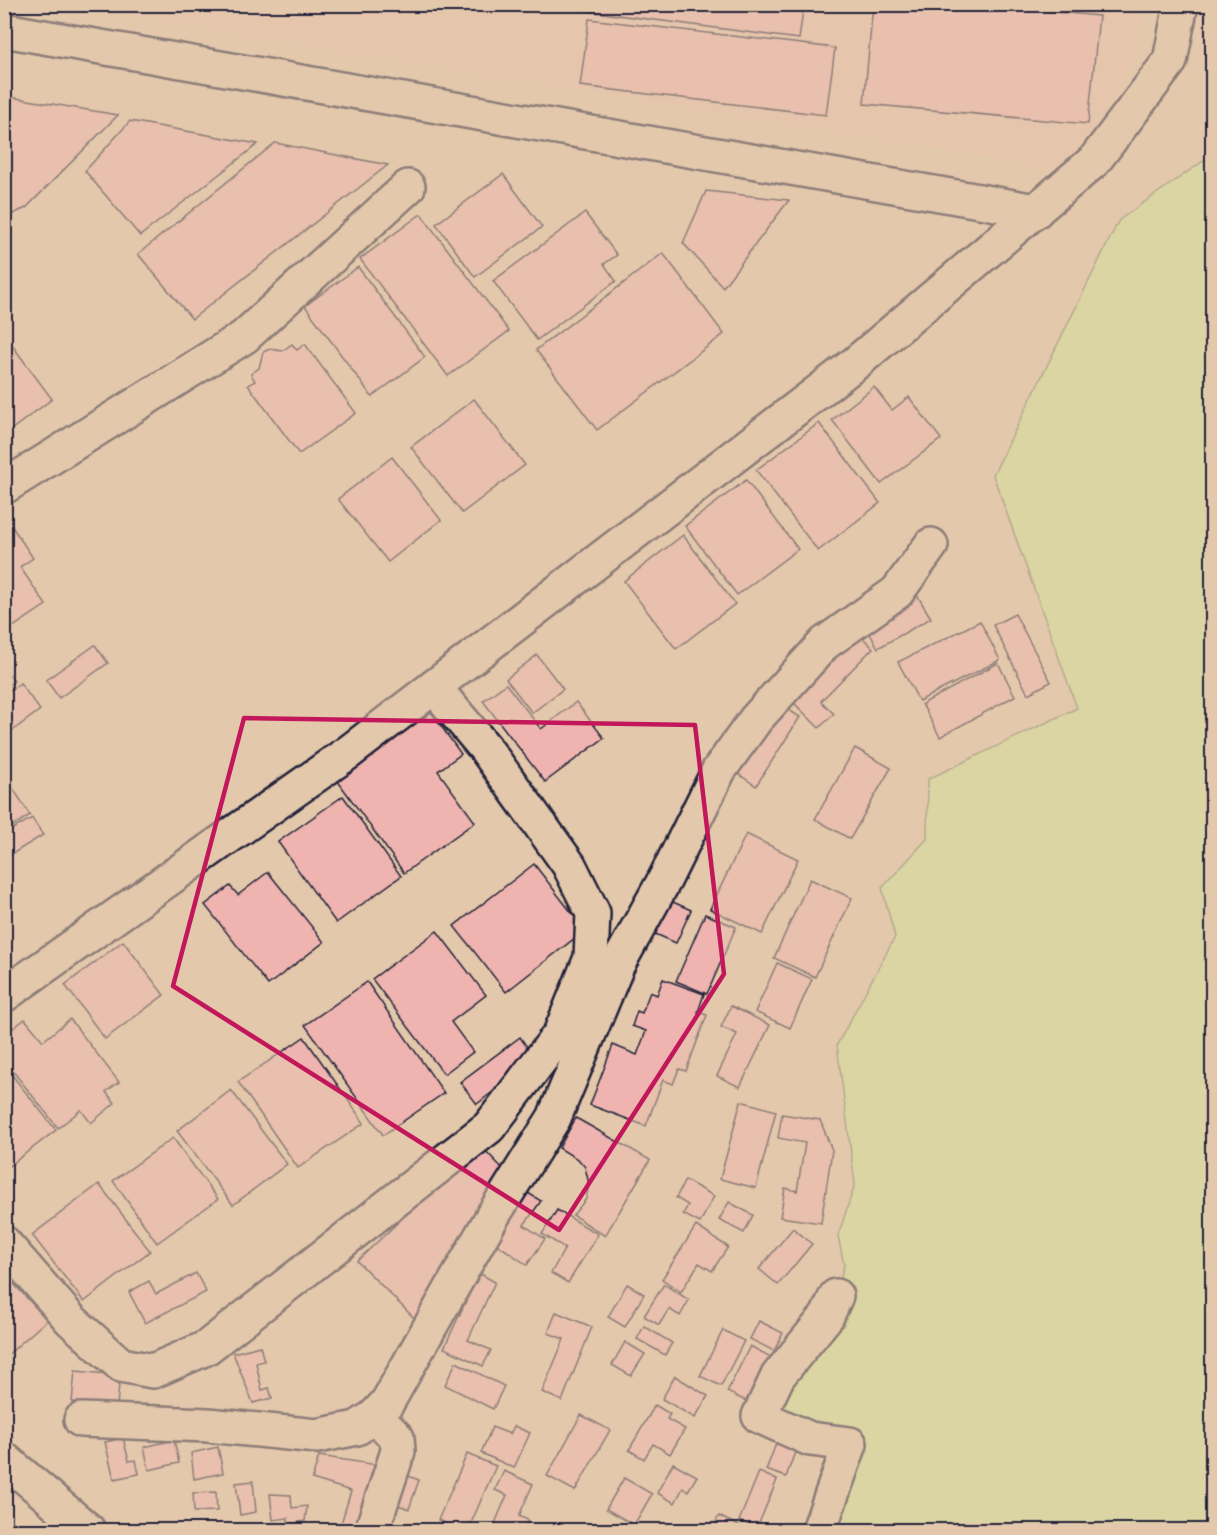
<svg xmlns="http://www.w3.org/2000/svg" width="1217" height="1535" font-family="Mali,sans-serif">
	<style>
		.built { fill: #e7c2ac }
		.green { fill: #cee499; stroke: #78836a; stroke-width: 1.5 }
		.building { fill: #efb4af; stroke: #22223b; stroke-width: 1.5 }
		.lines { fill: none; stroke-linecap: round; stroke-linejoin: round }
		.minor-casing { stroke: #22223b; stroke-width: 38 }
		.minor { stroke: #e4c8ab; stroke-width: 33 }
		.marked { fill: none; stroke: #c2185b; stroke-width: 4.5; stroke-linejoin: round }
	</style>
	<rect width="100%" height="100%" fill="#e4c8ab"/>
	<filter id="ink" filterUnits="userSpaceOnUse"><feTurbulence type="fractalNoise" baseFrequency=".0167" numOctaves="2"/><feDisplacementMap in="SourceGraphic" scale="12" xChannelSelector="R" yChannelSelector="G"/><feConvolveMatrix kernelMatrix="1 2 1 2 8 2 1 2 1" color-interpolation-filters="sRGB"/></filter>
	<g filter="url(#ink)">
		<polygon class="built" points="68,5 1150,5 1130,63 1099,125 1065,171"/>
		<polygon class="green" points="1212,155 1212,1530 819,1530 849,1444 759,1416 836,1296 844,1265 838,1236 855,1184 837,1045 895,937 882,888 927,839 928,779 1077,708 993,475 1119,220"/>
		<g class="building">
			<polygon points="572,4 804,4 799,39 572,9"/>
			<polygon points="873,4 972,4 1099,16 1088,124 864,104"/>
			<polygon points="589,19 835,48 826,115 580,86"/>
			<polygon points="4,96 118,115 26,208 4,218"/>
			<polygon points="130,121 258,144 140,236 85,171"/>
			<polygon points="275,143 388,165 192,319 138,254"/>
			<polygon points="503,174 542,227 475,277 436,224"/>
			<polygon points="706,191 789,200 723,287 683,243"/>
			<polygon points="585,213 617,255 604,264 616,281 537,340 493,281"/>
			<polygon points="421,214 509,331 448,376 360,259"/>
			<polygon points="663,253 724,334 597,430 536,350"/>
			<polygon points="358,267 425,357 372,397 305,306"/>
			<polygon points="292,344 297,350 305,344 356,413 299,454 248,385 255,381 251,374 259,368 263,352 270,349 282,351"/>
			<polygon points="12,345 52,399 4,435 4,351"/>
			<polygon points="874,387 892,410 909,397 941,439 881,484 832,420"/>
			<polygon points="474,399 525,465 462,513 411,447"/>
			<polygon points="819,423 880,503 818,551 756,470"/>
			<polygon points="392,457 441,520 388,562 338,499"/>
			<polygon points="746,480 798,549 737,595 685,526"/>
			<polygon points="9,522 33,558 20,567 46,605 4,633 4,525"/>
			<polygon points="683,535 735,604 676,649 624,581"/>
			<polygon points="917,595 931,618 878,648 865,625"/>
			<polygon points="1015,614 1051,682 1028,694 993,625"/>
			<polygon points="980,621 1000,660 919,701 898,662"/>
			<polygon points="854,629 873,648 821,701 834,714 819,728 788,697"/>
			<polygon points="95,645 108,663 59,698 46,680"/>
			<polygon points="537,655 563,689 532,713 506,679"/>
			<polygon points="998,663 1015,696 940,737 922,704"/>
			<polygon points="4,668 14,681 4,688"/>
			<polygon points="20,683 40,710 4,737 4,695"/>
			<polygon points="506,684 541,729 576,702 604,738 545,782 483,701"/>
			<polygon points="781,705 800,717 756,786 737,773"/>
			<polygon points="431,712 461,754 438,771 475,822 404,873 337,780"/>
			<polygon points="855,748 891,768 850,839 815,819"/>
			<polygon points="4,774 30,815 4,832"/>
			<polygon points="343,796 401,876 336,923 278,842"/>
			<polygon points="32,818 43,835 4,859 4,834"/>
			<polygon points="746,834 798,859 762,934 710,909"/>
			<polygon points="534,864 585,930 506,992 454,926"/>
			<polygon points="268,872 324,942 268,985 205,905 230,886 238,895"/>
			<polygon points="810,879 852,898 815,977 774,958"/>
			<polygon points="666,899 691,910 676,943 651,932"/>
			<polygon points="705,914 736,927 707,994 676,981"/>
			<polygon points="4,927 12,941 4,946"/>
			<polygon points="437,931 486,995 451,1022 473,1052 444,1074 372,979"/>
			<polygon points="123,941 164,995 105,1039 65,985"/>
			<polygon points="777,963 812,979 790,1028 755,1012"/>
			<polygon points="663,979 704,994 698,1012 707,1015 686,1071 679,1069 673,1084 663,1080 646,1126 590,1105 613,1045 637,1055 646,1031 632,1026 637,1011 642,1013 650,992 657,995"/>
			<polygon points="367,982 444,1093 383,1135 305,1025"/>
			<polygon points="731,1006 770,1025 740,1087 717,1076 737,1034 721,1027"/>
			<polygon points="25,1019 43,1041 70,1019 119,1082 106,1092 115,1103 91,1123 81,1110 58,1128 4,1060 4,1035"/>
			<polygon points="304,1037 364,1123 298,1168 238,1082"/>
			<polygon points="520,1037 529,1050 495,1090 477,1104 460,1082"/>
			<polygon points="4,1065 56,1130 4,1170"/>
			<polygon points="231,1090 287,1164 233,1205 177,1131"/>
			<polygon points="741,1101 776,1111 756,1188 720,1179"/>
			<polygon points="782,1114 820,1120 832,1150 821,1223 780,1217 785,1188 797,1191 805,1143 778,1138"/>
			<polygon points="576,1118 650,1160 605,1236 573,1215 586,1199 589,1184 585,1167 579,1160 559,1148"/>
			<polygon points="173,1138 218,1199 157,1243 113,1181"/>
			<polygon points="480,1145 506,1172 419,1323 357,1261"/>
			<polygon points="685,1180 714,1196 700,1223 683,1214 688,1205 676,1198"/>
			<polygon points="99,1184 150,1251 84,1302 32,1235"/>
			<polygon points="528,1193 541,1201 524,1225 545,1239 527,1265 494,1242"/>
			<polygon points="729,1202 753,1215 744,1233 719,1220"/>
			<polygon points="557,1210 598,1234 568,1283 551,1273 565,1248 542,1234"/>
			<polygon points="696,1226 728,1247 712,1271 699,1263 681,1292 662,1279"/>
			<polygon points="793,1228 812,1244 778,1285 759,1269"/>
			<polygon points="4,1273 47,1320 4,1358"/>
			<polygon points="196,1273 206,1292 145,1323 129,1292 149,1281 156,1294"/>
			<polygon points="479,1273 495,1282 468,1340 491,1350 483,1366 444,1348"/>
			<polygon points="627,1284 644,1294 625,1327 608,1317"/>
			<polygon points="664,1284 689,1300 680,1316 669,1309 659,1325 644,1316"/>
			<polygon points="556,1312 592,1327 562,1401 542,1392 564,1339 548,1333"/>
			<polygon points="759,1321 783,1333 774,1351 750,1339"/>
			<polygon points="644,1326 672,1343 665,1355 637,1339"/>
			<polygon points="723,1330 744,1341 721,1386 700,1376"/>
			<polygon points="625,1342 645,1354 631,1376 612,1365"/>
			<polygon points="260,1346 264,1361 256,1363 262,1390 269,1388 272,1398 253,1403 233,1353"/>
			<polygon points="750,1346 771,1357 748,1402 727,1392"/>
			<polygon points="456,1362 504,1386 493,1409 445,1385"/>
			<polygon points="75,1371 120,1375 117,1406 72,1402"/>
			<polygon points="675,1376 708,1396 695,1418 662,1399"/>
			<polygon points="655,1405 670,1414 667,1419 685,1429 670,1454 653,1444 644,1459 629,1450"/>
			<polygon points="581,1415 610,1430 575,1491 547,1476"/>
			<polygon points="514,1426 530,1433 514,1468 481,1453 492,1427 510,1434"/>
			<polygon points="779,1436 798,1444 786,1477 766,1470"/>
			<polygon points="123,1438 129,1461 136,1460 139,1474 114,1479 105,1442"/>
			<polygon points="174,1440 179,1463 149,1470 144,1447"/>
			<polygon points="218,1447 223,1473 194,1479 191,1453"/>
			<polygon points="467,1454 496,1466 468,1530 462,1530 438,1520"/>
			<polygon points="319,1456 378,1465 360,1530 339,1530 351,1491 312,1479"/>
			<polygon points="673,1463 697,1476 688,1491 683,1488 675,1503 657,1493"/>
			<polygon points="504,1471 533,1484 519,1516 528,1520 523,1530 493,1528 507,1495 495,1490"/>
			<polygon points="759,1472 777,1480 757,1528 739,1521"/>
			<polygon points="403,1474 419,1480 409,1509 393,1503"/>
			<polygon points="624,1478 652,1494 634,1525 606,1509"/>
			<polygon points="253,1481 256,1512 240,1515 236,1483"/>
			<polygon points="216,1492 217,1511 194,1512 193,1493"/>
			<polygon points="270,1494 291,1495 292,1508 307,1506 305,1521 288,1524 288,1518 273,1520"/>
			<polygon points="719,1516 747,1530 711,1530"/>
			<polygon points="606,1523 615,1528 613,1530 601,1530"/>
			<polygon points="259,1526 259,1530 179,1530"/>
		</g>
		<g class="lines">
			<g class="minor-casing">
				<g id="minor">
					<polyline points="4,30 1036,211"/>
					<polyline points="4,487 244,337 408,187"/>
					<polyline points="4,995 349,752 857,362 1094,161 1170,61 1181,4"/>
					<polyline points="4,1243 71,1320 121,1365 153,1371 206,1348 489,1127 560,1034 591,958 593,913 569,865 485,748 434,687"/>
					<polyline points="81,1420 208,1425 317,1436 357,1428 375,1416 387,1403 492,1217 554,1118 618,964 665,879 719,770 756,719 825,643 897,592 931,545"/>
					<polyline points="4,1459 88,1530"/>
					<polyline points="372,1530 398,1451 397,1438 375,1416"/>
					<polyline points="819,1530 850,1444 810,1439 759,1416 778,1376 827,1316 836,1296"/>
				</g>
			</g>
			<use href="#minor" class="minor"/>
		</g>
	</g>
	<path d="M0 0H1217V1535H0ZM244,718L695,725L724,974L559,1230L173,986Z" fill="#e4c8ab" fill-opacity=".55" fill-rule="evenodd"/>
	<path class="marked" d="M244,718L695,725L724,974L559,1230L173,986Z"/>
	<rect width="1217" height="1535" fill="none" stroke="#e4c8ab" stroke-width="24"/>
	<rect x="12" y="12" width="1193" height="1511" fill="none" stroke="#22223b" stroke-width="2" filter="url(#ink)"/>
</svg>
